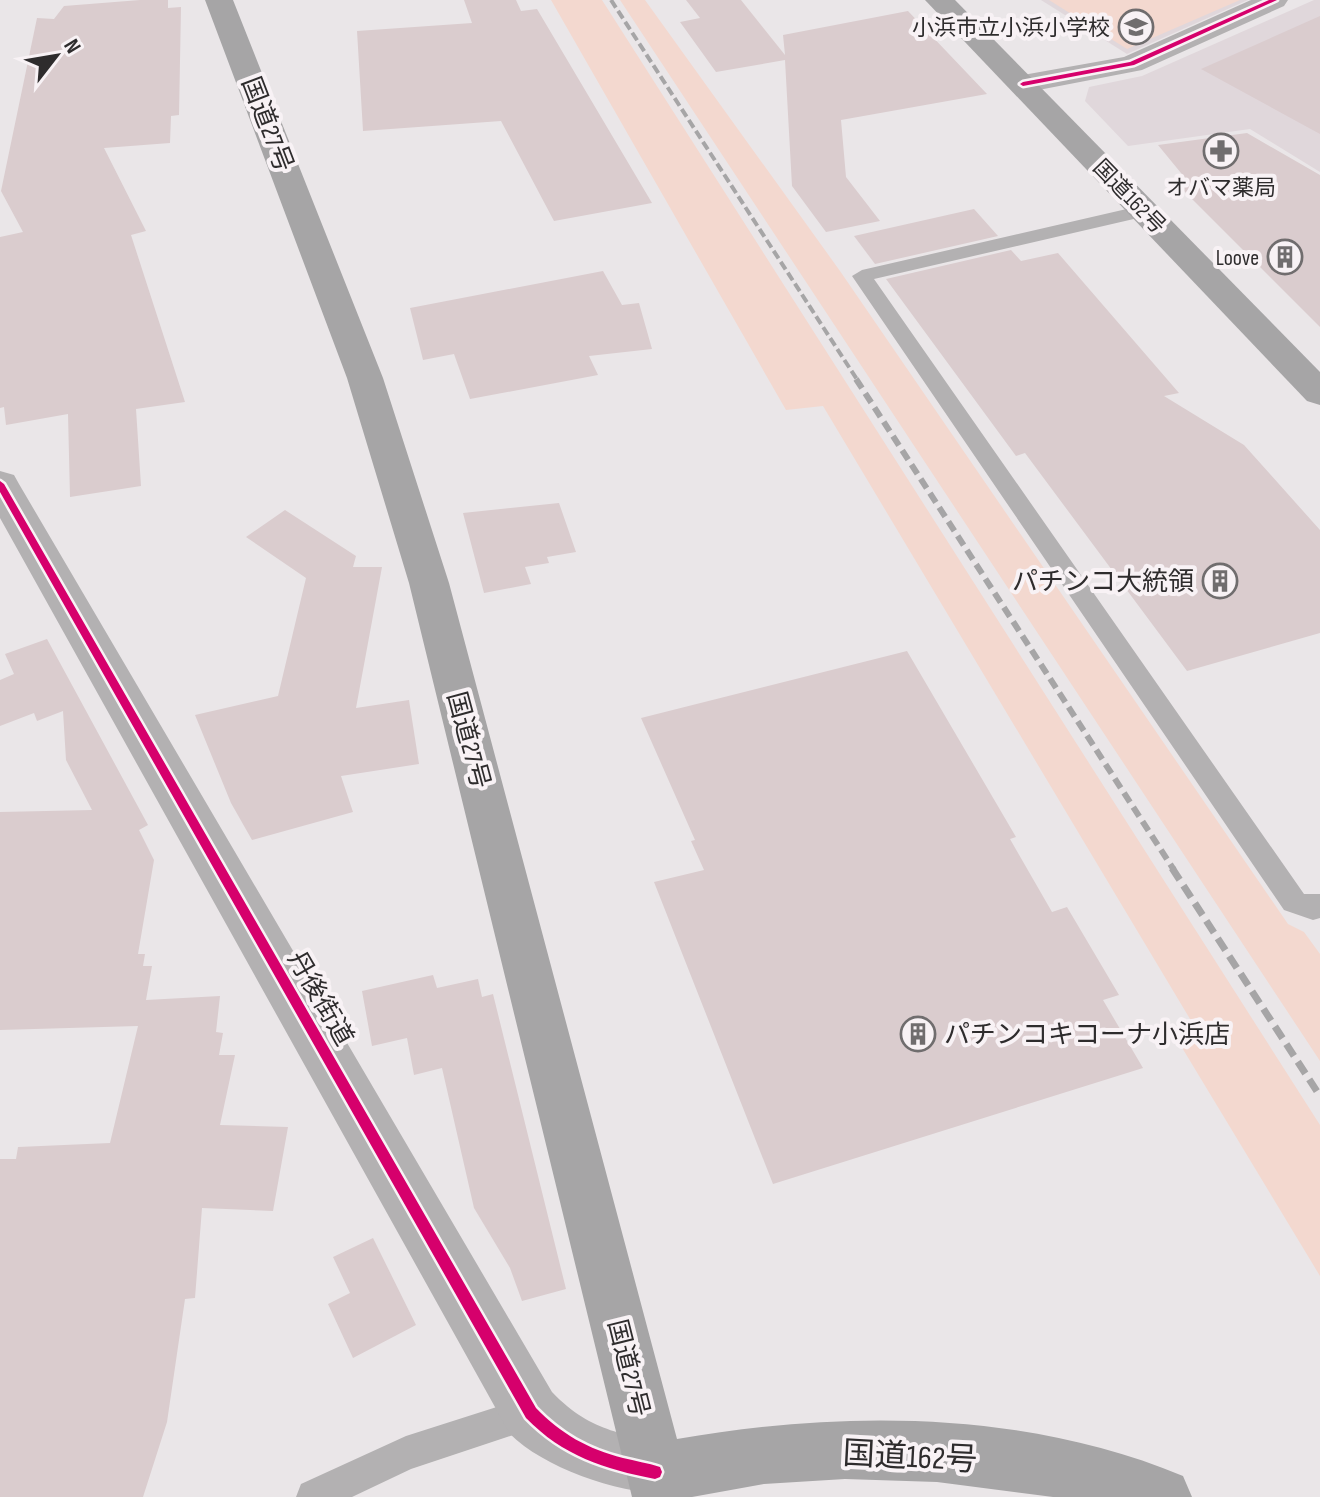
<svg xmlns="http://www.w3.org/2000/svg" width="1320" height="1497" font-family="'Sofia Sans Condensed','Noto Sans JP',sans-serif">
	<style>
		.built { fill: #e0d7db }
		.green { fill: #f3d8cf }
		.building { fill: #daccce }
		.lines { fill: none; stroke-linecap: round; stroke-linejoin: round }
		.lane { fill: #b3b1b2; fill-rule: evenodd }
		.street { fill: #b3b1b2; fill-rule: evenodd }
		.highway { fill: #a6a5a6; fill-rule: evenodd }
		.rail-far2 { stroke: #a6a5a6; stroke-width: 4; stroke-dasharray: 9 4; stroke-linecap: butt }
		.rail-far1 { stroke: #a6a5a6; stroke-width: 6; stroke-dasharray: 11 6; stroke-linecap: butt }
		.rail { stroke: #a6a5a6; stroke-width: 7; stroke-dasharray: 14 7; stroke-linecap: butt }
		.cycleway-casing { stroke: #f8f2f5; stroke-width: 5 }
		.cycleway { fill: #d6006c; fill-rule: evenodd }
		.labels { text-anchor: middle; stroke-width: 8; stroke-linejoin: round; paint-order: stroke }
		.far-poi-label { font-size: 22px; fill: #2e2c2d; stroke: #f8f2f5; text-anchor: end }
		.far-street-label { font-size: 22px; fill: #2e2c2d; stroke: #f8f2f5 }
		.street-label { font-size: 26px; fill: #2e2c2d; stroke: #f8f2f5 }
		.poi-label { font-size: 26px; fill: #2e2c2d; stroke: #f8f2f5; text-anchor: end }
		.near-street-label { font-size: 32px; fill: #2e2c2d; stroke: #f8f2f5 }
	</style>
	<rect width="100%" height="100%" fill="#eae6e8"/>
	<g class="built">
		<polygon points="1041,0 1248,0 1127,54"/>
		<polygon points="1314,0 1320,0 1320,172 1250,129 1128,146 1085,101 1089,87 1142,76"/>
	</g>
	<g class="green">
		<polygon points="551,0 602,0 1320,1125 1320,1276 1178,1041 1199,1034 823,406 786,410"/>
		<polygon points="620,0 645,0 840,271 1288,924 1304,932 1320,954 1320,1061"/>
		<polygon points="1049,0 1240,0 1127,49"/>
	</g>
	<g class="building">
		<polygon points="140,0 168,0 168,8 181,7 179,115 171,116 170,143 104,148 146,231 131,235 185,402 136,409 141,486 70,497 68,414 6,425 4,407 0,408 0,237 23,232 1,191 37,18 54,19 64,6"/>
		<polygon points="464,0 516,0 521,11 537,9 652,203 554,221 501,121 363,131 357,31 472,23"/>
		<polygon points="686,0 741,0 785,55 783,35 908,11 987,94 841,120 846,177 880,221 826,232 792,186 785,60 716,72 680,22 700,18"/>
		<polygon points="1320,16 1320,134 1201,69"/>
		<polygon points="1247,133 1320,175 1320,327 1179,186 1190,184 1158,145"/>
		<polygon points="974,209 998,236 875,264 854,236"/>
		<polygon points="1011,250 1021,261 1058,253 1179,393 1164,396 1244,445 1320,530 1320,633 1187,671 1025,453 1016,456 886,279"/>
		<polygon points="603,271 622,305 639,303 652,349 589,356 598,375 470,399 454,354 423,360 410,308"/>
		<polygon points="559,503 576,552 547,557 549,563 525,567 531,584 484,593 463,513"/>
		<polygon points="285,510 356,556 353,567 382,567 356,708 409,700 419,764 341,776 353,812 252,840 231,803 195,715 278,696 306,578 246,537"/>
		<polygon points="47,639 148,825 139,830 154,860 138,954 145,954 143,966 152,966 146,1000 220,996 216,1032 223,1033 219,1055 235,1055 220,1125 288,1127 273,1211 202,1208 195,1298 185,1299 167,1422 143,1497 0,1497 0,1159 16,1159 18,1147 110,1143 138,1026 0,1030 0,812 92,810 66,760 63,711 37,721 34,713 0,726 0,680 14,674 5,654"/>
		<polygon points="907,651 1016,837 1010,839 1052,912 1067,907 1119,995 1103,1000 1143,1068 773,1184 654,882 704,870 691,841 695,840 641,718"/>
		<polygon points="433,975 437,988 478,979 482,997 493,994 566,1289 522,1301 510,1268 474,1208 442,1068 414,1075 407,1038 372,1046 362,991"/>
		<polygon points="373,1238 416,1325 353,1358 328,1304 350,1293 333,1257"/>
	</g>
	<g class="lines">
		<g class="lane">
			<polygon points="1144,205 1151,207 1154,211 1151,215 874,279 1304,894 1320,894 1320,918 1313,920 1284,910 852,276 862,270"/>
			<polygon points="531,1396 543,1401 548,1413 543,1425 411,1469 352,1497 296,1497 301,1484 406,1436"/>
		</g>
		<g class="street">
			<polygon points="1251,0 1288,0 1284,6 1142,70 1023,93 1012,90 1008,84 1012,78 1023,75 1124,57"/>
			<path d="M0,471L14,475L19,484L552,1392C594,1436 625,1430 676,1451L685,1472L676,1493C626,1497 545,1469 510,1434L0,518Z"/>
		</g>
		<g class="highway">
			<path d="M205,0H233L383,378L449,583L677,1439C843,1410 1024,1410 1183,1476L1192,1497H1053L937,1482L845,1479L764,1484L692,1497H632L409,583L347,378Z"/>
			<polygon points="925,0 955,0 1320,372 1320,405 1307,401"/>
		</g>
		<polyline class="rail-far2" points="611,0 858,381"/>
		<polyline class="rail-far1" points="856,379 1174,870"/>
		<polyline class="rail" points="1172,868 1320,1096"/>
		<g class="cycleway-casing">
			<g id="cycleway">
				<polygon points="1269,0 1277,0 1134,65 1023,86 1020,84 1023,82 1130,62"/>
				<path d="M0,481L4,484L536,1408C561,1434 588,1449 623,1458C635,1461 648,1463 660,1467L662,1472L660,1477L655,1479C604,1469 563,1456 526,1418L0,492Z"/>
			</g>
		</g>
		<use href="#cycleway" class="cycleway"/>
	</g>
	<defs>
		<g id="school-ring" transform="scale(1.8)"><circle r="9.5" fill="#f8f2f5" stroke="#706d6e" stroke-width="1.5"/><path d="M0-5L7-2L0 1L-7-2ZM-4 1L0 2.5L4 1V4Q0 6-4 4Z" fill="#706d6e"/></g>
		<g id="pharmacy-ring" transform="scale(1.8)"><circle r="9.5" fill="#f8f2f5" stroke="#706d6e" stroke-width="1.5"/><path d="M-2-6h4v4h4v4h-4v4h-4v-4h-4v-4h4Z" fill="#706d6e"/></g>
		<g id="building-ring" transform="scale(1.8)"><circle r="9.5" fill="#f8f2f5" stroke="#706d6e" stroke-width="1.5"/><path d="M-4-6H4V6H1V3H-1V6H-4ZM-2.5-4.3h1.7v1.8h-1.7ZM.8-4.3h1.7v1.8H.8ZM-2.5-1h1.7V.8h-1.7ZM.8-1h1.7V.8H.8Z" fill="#706d6e"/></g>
	</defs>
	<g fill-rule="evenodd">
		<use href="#school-ring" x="1136" y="27"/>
		<use href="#pharmacy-ring" x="1221" y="151"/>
		<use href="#building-ring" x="1285" y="257"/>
		<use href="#building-ring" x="1220" y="581"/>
		<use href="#building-ring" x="918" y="1034"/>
	</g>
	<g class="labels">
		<g class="far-poi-label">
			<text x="1110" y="35">小浜市立小浜小学校</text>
			<text x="1221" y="195" text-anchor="middle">オバマ薬局</text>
			<text x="1259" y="265">Loove</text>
		</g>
		<g class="far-street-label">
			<text transform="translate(1130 196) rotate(46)" y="8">国道162号</text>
		</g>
		<g class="street-label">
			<text transform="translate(268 124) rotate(69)" y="9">国道27号</text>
			<text transform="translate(469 740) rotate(75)" y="9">国道27号</text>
			<text transform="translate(321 998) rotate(60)" y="9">丹後街道</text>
			<text transform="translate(629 1368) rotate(76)" y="9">国道27号</text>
		</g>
		<g class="poi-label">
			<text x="1194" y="590">パチンコ大統領</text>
			<text x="944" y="1043" text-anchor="start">パチンコキコーナ小浜店</text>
		</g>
		<g class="near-street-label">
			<text transform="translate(910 1456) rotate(3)" y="11">国道162号</text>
		</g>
	</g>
	<g transform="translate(56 56) rotate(59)" stroke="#f8f2f5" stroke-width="6" paint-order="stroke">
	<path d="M0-6L14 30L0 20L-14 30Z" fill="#2e2c2d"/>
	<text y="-12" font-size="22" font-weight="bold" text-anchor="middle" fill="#2e2c2d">N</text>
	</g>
</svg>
